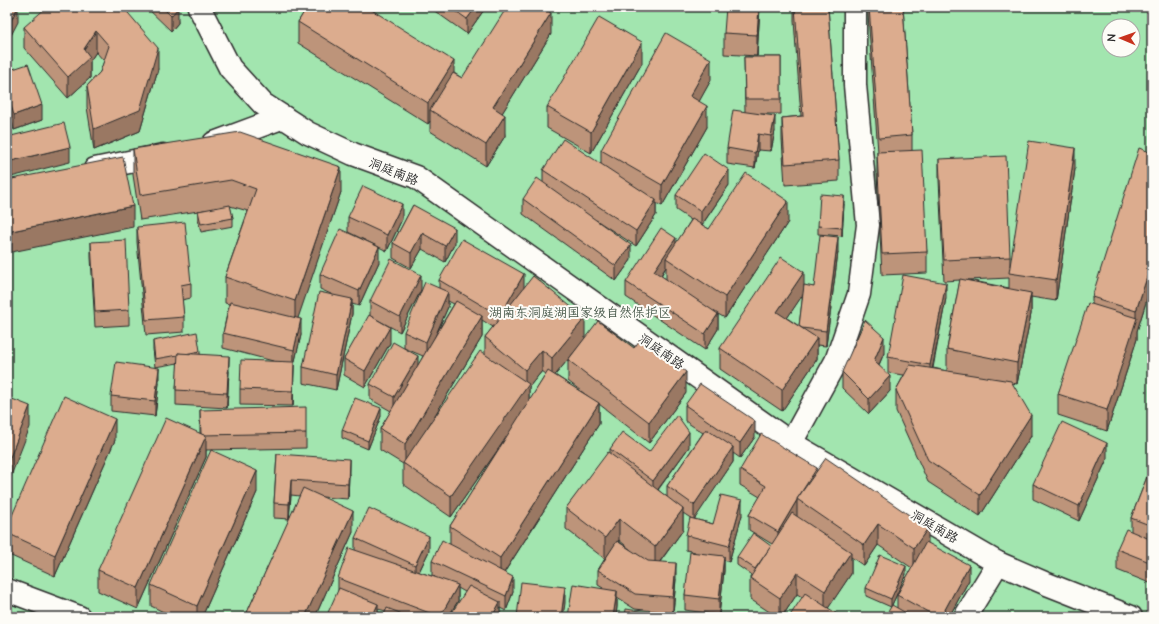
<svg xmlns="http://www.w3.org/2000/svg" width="1159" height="624" font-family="'Architects Daughter','LXGW WenKai TC',sans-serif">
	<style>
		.green { fill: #a2e5af; stroke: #66886d; fill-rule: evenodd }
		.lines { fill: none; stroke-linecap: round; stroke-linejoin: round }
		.minor-casing { stroke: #2b2b2b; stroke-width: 25 }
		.secondary-casing { stroke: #2b2b2b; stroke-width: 25 }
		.minor { stroke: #fdfcf7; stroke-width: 22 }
		.secondary { stroke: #fdfcf7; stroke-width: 22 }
		.wall { fill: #bd947a; stroke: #2b2b2b; fill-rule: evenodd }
		.shaded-wall { fill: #9a7863; stroke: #2b2b2b }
		.building { fill: #dcac8e; stroke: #2b2b2b }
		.labels { text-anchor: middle; stroke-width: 4; stroke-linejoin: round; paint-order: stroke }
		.street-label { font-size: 13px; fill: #2b2b2b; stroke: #fdfcf7 }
		.park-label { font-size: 13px; fill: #495a4c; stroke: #fdfcf7 }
	</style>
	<rect width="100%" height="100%" fill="#fdfcf7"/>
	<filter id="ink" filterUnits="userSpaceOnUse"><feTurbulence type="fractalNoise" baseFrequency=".025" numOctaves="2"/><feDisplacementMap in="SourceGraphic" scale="8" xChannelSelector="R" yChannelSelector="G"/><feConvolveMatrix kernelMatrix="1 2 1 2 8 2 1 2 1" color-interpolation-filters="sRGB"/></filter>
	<g filter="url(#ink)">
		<path class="green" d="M7,7H1152V617H7ZM1109,26H1133V50H1109Z"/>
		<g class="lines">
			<g class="minor-casing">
				<g id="minor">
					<polyline points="214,143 284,117"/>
					<polyline points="95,169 163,155"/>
					<polyline points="791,443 836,361 859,294 868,225 855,85 855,7"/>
					<polyline points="7,590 79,617"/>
					<polyline points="965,617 998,563"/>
				</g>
			</g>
			<g class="secondary-casing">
				<polyline id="secondary" points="199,7 230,68 263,104 308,133 353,154 416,177 791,443 998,563 1047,584 1131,617"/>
			</g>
			<use href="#minor" class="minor"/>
			<use href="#secondary" class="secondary"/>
		</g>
		<g class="wall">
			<polygon points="123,7 158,69 140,131 94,150 87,107 87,86 100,72 104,61 96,52 90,61 90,78 68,98 24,48 24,27"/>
			<polygon points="146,7 176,7 178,23 171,31"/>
			<polygon points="307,7 375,7 373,11 454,73 462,78 551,34 502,113 505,136 486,166 430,131 430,121 428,124 298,43 298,22"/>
			<polygon points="429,7 486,7 467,34"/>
			<polygon points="760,7 757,56 724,54 724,33"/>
			<polygon points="794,7 828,7 839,160 839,181 785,185 782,139 782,118 801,116 794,21"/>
			<polygon points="868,7 903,7 912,135 912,150 927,252 927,273 882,275 877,173 877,152 878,152 868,15"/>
			<polygon points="744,57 781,57 781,114 761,114 775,131 771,151 758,150 755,168 727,164 727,148 745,112"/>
			<polygon points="642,63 591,153 547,128 547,107"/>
			<polygon points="7,71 42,120 14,130 7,108"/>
			<polygon points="711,80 699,101 707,127 662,206 656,203 656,215 636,246 596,220 631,260 616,281 523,214 523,199 543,182 543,170 601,164 601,150"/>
			<polygon points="133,149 341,192 297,318 301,335 294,365 293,406 240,405 240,389 277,362 223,348 223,333 229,304 225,303 225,277 248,211 230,206 233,218 233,226 201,232 198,219 198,211 205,210 140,220 133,175"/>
			<polygon points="1152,153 1152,283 1137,331 1137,339 1107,431 1058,415 1058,394 1092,304 1092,297"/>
			<path d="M939,159L1010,257V266L1075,169L1056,301L1031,297V314L1017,384L1012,383L1031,436L980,516L928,482L896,411V390L904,375L888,373V357L946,298L933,368L947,371V349L960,280L944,281L939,180ZM1009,278V288L968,280Z"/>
			<path d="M729,185L702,225L709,229L788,222L725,318L718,314V329L705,350L626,297V282L676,244L691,220L676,210V195ZM666,267V279L661,276Z"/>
			<polygon points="844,204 842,236 818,234 818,226"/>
			<polygon points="413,205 455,243 445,262 422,249 411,268 393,258 393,243"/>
			<polygon points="348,217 402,219 387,251 348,232"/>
			<polygon points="137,227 191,283 191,298 182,300 184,317 184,332 146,335 137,242"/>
			<polygon points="91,242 129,310 129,325 95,327 91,257"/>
			<path d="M838,252L826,346L817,345V359L782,411L720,369V348L804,287H814ZM803,294L799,326L787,318Z"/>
			<polygon points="379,262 359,306 352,304 352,314 336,390 303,383 303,367 333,295 320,289 320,274"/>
			<path d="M439,280L524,287L585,338L686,393L649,443L599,404V424L504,573L513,592L506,611L500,608V617L465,592L458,588V601L448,617H383L386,611L378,609V617L338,591V578L355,550V538L429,551L419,572L435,577L432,576V561L450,544V526L506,438L451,517L403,484V464L380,450V429L391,411L370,399V384L418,366L423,356L404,348V332L439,288ZM448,301L454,304L436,334L448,307ZM482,320L493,327L485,337V354L431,422L482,337ZM580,345L568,360V381L590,398L555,375ZM542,371L546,374L529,402V387Z"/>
			<polygon points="421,290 400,332 376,319 390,343 365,387 344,375 344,359 370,316 370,301"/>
			<polygon points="153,341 200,351 200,354 229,371 227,408 176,405 176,390 178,363 155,367 153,349"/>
			<polygon points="884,353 879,365 890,391 869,414 842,388 842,372"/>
			<polygon points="159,383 155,416 111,411 111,396"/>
			<path d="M685,405L755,437L740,458L733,453V462L694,519L713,524L742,515L729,562L724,560V571L719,615L685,610V595L695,552L686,550V535L692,519L683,513V530L660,562L676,579L673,613L635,609L617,598V606L616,617H568L603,588L598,585V570L609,552L605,559L566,529V508L610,453V449L649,452L689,447L658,490L667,497V486L703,433L685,421ZM619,540L632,551L618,541Z"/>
			<polygon points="200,410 306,433 306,448 206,450 206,457 138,609 98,591 98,570 200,433"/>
			<polygon points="381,416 368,449 342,438 342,430"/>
			<polygon points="115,440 55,576 7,554 7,527"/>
			<polygon points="277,454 349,474 348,499 322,497 353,532 315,617 245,617 300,496 291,495 289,519 274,518 274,503"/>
			<polygon points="1107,459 1079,521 1033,499 1033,484"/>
			<polygon points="1152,464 1152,584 1117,570 1117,549 1131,532 1131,518"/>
			<polygon points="740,470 817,470 928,543 969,580 949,617 885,617 897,608 897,595 912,568 878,545 864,566 851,557 851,574 828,608 802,597 797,594 782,617 777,617 750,599 750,578 751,575 737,565 737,557 771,546 772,544 749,530 749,515 760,497 740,485"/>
			<polygon points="257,492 202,617 174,617 151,606 151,585"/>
			<polygon points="906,574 891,607 866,596 866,588"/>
		</g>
		<g class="shaded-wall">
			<polygon points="18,7 18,22 7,43 7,28"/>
			<polygon points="372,7 375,7 372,14"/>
			<polygon points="476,7 486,7 467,34 467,19"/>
			<polygon points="759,7 760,7 757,56 757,35"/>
			<polygon points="178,8 178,23 171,31 171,16"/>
			<polygon points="551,13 551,34 493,128 493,107"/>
			<polygon points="96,31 96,52 90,61 90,78 68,98 68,77 84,49"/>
			<polygon points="642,42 642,63 591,153 591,132"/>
			<polygon points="158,48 158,69 140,131 94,150 94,129"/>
			<polygon points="711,59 711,80 690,118 690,96"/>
			<polygon points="454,61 454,82 430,110 430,121 428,124 428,103"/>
			<polygon points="42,105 42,120 14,130 14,115"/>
			<polygon points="707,106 707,127 662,206 662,185"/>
			<polygon points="505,115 505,136 486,166 486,145"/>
			<polygon points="775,116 775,131 771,151 771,136"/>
			<polygon points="758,134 758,150 755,168 755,153"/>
			<polygon points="70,147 70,162 7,178 7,162"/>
			<polygon points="1075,148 1075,169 1056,301 1056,280"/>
			<polygon points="341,167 341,192 295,327 295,301"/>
			<polygon points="729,170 729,185 701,226 701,211"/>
			<polygon points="844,196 844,204 842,236 842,228"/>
			<polygon points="656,200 656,215 636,246 636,231"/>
			<polygon points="788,201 788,222 725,318 725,297"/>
			<polygon points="402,204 402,219 387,251 387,235"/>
			<polygon points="133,206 133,227 7,253 7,232"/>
			<polygon points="455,228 455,243 445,262 445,246"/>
			<polygon points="422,233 422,249 411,268 411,253"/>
			<polygon points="838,237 838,252 826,346 826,331"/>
			<polygon points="676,238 676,253 666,258 666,267 654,286 654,271"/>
			<polygon points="631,245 631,260 616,281 616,266"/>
			<polygon points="379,247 379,262 359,306 359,291"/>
			<polygon points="1152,262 1152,283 1137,331 1137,339 1107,431 1107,410 1136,319 1136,311"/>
			<polygon points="804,272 804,293 777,333 777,312"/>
			<polygon points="524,274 524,289 500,331 500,316"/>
			<polygon points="421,275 421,290 400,332 400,317"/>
			<polygon points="946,283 946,298 930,380 930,365"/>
			<polygon points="448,292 448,307 426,357 426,342"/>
			<polygon points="1031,293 1031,314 1017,384 1017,363"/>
			<polygon points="352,299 352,314 336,390 336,375"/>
			<polygon points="718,314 718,329 705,350 705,334"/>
			<polygon points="482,316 482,337 405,465 405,444"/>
			<polygon points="585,318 585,339 552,379 552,358"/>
			<polygon points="301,319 301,335 294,365 293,406 294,350"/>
			<polygon points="390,327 390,343 365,387 365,371"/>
			<polygon points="884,337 884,353 874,376 874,361"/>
			<polygon points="817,338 817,359 782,411 782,390"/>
			<polygon points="542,350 542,371 529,387 529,405 451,517 451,496 525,388 525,370"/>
			<polygon points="229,356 229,371 227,408 227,393"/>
			<polygon points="418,356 418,371 394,413 394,397"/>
			<polygon points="159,368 159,383 155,416 155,401"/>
			<polygon points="686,372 686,393 649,443 649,422"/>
			<polygon points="890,376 890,391 869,414 869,399"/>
			<polygon points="599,403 599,424 500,579 500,558"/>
			<polygon points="30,406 30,427 7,486 7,465"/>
			<polygon points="381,408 381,416 368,449 368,441"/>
			<polygon points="1031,415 1031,436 980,516 980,495"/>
			<polygon points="115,419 115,440 55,576 55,555"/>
			<polygon points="755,421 755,437 740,458 740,443"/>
			<polygon points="689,432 689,447 653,496 653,481"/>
			<polygon points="206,436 206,457 138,609 138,588"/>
			<polygon points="1107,443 1107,459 1079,521 1079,506"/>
			<polygon points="733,447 733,462 694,520 694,505"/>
			<polygon points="349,459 349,474 348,499 348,484"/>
			<polygon points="257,471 257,492 202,617 197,617 197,606"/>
			<polygon points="291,480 291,495 289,519 289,504"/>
			<polygon points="742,500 742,515 729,562 729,546"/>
			<polygon points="797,500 797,516 778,548 778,532"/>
			<polygon points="683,509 683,530 655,568 655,547"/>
			<polygon points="353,511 353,532 315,617 305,617"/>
			<polygon points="619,519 619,540 605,559 605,538"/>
			<polygon points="878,524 878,545 864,566 864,545"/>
			<polygon points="928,528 928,549 914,569 914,548"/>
			<polygon points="429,536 429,551 415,580 415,565"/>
			<polygon points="851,552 851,574 825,613 825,591"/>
			<polygon points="724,556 724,571 719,615 719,599"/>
			<polygon points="676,563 676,579 673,613 673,597"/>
			<polygon points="969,565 969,580 949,617 941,617"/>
			<polygon points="906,566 906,574 891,607 891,599"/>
			<polygon points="797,573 797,594 782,617 780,617 780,598"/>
			<polygon points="513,577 513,592 506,611 506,596"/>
			<polygon points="458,585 458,601 448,617 440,617"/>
			<polygon points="565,587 565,603 563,617 561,617"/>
			<polygon points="617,591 617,606 616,617 613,617"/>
			<polygon points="500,602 500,617 492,617"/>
			<polygon points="378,604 378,617 372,617"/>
		</g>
		<g class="building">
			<polygon points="7,7 18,7 7,28"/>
			<polygon points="47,7 123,7 158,48 140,110 94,129 87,86 100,72 109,46 96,31 84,49 90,57 68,77 24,27"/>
			<polygon points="162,7 176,7 178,8 171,16"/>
			<polygon points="307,7 367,7 454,61 428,103 298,22"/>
			<polygon points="450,7 476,7 467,19"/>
			<polygon points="507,7 541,7 551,13 493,107 505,115 486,145 430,110 453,73 462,78"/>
			<polygon points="726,7 759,7 757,35 724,33"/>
			<polygon points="795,7 828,7 839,160 785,164 782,118 803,116"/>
			<polygon points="869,7 903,7 912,135 879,138"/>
			<polygon points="599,17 642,42 591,132 547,107"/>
			<polygon points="666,33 711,59 690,96 707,106 662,185 601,150"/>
			<polygon points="744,57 781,57 781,99 745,99"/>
			<polygon points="28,64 42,105 14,115 7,93 7,71"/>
			<polygon points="733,110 775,116 771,136 758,134 755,153 727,148"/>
			<polygon points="64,123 70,147 7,162 7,137"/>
			<polygon points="240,132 341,167 295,301 225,277 256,189 231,180 140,195 133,149"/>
			<polygon points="563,139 656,200 636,231 543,170"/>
			<polygon points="1029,141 1075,148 1056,280 1009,273"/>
			<polygon points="1139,148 1152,153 1152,262 1136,311 1092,297"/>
			<polygon points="922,150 927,252 882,254 877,152"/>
			<polygon points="704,153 729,170 701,211 676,195"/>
			<polygon points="1006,156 1010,257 944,260 939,159"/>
			<polygon points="123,157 133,206 7,232 7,180"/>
			<polygon points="746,173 788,201 725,297 666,258 692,219 709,229"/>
			<polygon points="537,178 631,245 616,266 523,199"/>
			<polygon points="363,186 402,204 387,235 348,217"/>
			<polygon points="820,194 844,196 842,228 818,226"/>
			<polygon points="230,205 233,218 201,224 198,211"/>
			<polygon points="413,205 455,228 445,246 422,233 411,253 393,243"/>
			<polygon points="185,222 191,283 181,285 184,317 146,320 137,227"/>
			<polygon points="661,228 676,238 654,271 718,314 705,334 626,282"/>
			<polygon points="340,229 379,247 359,291 320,274"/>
			<polygon points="820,235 838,237 826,331 802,328 799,326 804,285 814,287"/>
			<polygon points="462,239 524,274 500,316 439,280"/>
			<polygon points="126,240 129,310 95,312 91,242"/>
			<polygon points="781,257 804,272 777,312 817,338 782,390 720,348"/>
			<polygon points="391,259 421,275 400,317 370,301"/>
			<polygon points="903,275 946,283 930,365 888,357"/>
			<polygon points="533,276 585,318 552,358 542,350 525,370 485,337"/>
			<polygon points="960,279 1031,293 1017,363 947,349"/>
			<polygon points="425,282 448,292 426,342 404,332"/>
			<polygon points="319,292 352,299 336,375 303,367"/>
			<polygon points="456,301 482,316 405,444 380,429"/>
			<polygon points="230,302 301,319 294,350 223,333"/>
			<polygon points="1088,303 1137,318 1107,410 1058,394"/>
			<polygon points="369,315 390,327 365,371 344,359"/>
			<polygon points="865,320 884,337 874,361 890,376 869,399 842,372"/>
			<polygon points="598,321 634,348 642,337 686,372 649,422 568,360"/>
			<polygon points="197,332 200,351 185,354 178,353 178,355 155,359 153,341"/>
			<polygon points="393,342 418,356 394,397 370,384"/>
			<polygon points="480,351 529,384 451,496 403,463"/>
			<polygon points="178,353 229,356 227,393 176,390"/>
			<polygon points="241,360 294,362 293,391 240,389"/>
			<polygon points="116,362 159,368 155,401 111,396"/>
			<polygon points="910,365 1011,381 1031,415 980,495 928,460 896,390"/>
			<polygon points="548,371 599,403 500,558 450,526"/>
			<polygon points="700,384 755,421 740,443 685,405"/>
			<polygon points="64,396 115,419 55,555 7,533 7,527"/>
			<polygon points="7,397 30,406 7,465"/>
			<polygon points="355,398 381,408 368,441 342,430"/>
			<polygon points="306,407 306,433 203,435 201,434 200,410"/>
			<polygon points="677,415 689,432 653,481 610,449 622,432 649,452"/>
			<polygon points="166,418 206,436 138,588 98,570"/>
			<polygon points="1062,422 1107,443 1079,506 1033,484"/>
			<polygon points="706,429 733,447 694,505 667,486"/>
			<polygon points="761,434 817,468 797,499 797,500 778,532 749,515 766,486 740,470"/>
			<polygon points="211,450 257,471 197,606 151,585"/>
			<polygon points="608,452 683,509 655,547 619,519 605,538 566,508"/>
			<polygon points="277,454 349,459 348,484 291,480 289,504 274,503"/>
			<polygon points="826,458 928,528 914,548 878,524 864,545 797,499"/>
			<polygon points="1152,464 1152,526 1131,518"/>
			<polygon points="303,488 353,511 305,617 245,617"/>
			<polygon points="721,495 742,500 729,546 686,535 690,518 713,524"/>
			<polygon points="369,508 429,536 415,565 355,538"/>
			<polygon points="792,513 851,552 825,591 797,573 780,598 750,578"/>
			<polygon points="1126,529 1152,540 1152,563 1117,549"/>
			<polygon points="753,533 771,546 755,569 737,557"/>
			<polygon points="442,540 513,577 506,596 432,561"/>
			<polygon points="617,541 648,561 676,563 673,597 635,594 598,570"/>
			<polygon points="926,542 969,565 941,617 937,617 897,595"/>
			<polygon points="349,548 458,585 440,617 338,578"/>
			<polygon points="690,552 724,556 719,599 685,595"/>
			<polygon points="880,555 906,566 891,599 866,588"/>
			<polygon points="521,582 565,587 561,617 517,617"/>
			<polygon points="573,584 617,591 613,617 568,617"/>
			<polygon points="469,586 500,602 492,617 449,617"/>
			<polygon points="339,588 378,604 372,617 326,617"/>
			<polygon points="805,593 842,617 789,617"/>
			<polygon points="892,605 913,617 885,617"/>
			<polygon points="387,608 410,617 383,617"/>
			<polygon points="626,609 678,617 625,617"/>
		</g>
	</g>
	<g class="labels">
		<g class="street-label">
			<text transform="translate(394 171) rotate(22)" y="5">洞庭南路</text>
			<text transform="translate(662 351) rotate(35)" y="5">洞庭南路</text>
			<text transform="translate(935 526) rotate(30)" y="5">洞庭南路</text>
		</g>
		<g class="park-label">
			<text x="580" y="317">湖南东洞庭湖国家级自然保护区</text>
		</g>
	</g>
	<rect width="1159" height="624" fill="none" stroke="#fdfcf7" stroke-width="24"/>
	<rect x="12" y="12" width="1135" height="600" fill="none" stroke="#2b2b2b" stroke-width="1.5" filter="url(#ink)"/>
	<g transform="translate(1121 38) rotate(272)"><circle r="19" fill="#fdfcf7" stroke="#a9a8a5"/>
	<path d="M0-3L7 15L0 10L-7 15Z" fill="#c8321e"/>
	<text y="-6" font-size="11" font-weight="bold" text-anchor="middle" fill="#2b2b2b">N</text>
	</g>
</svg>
